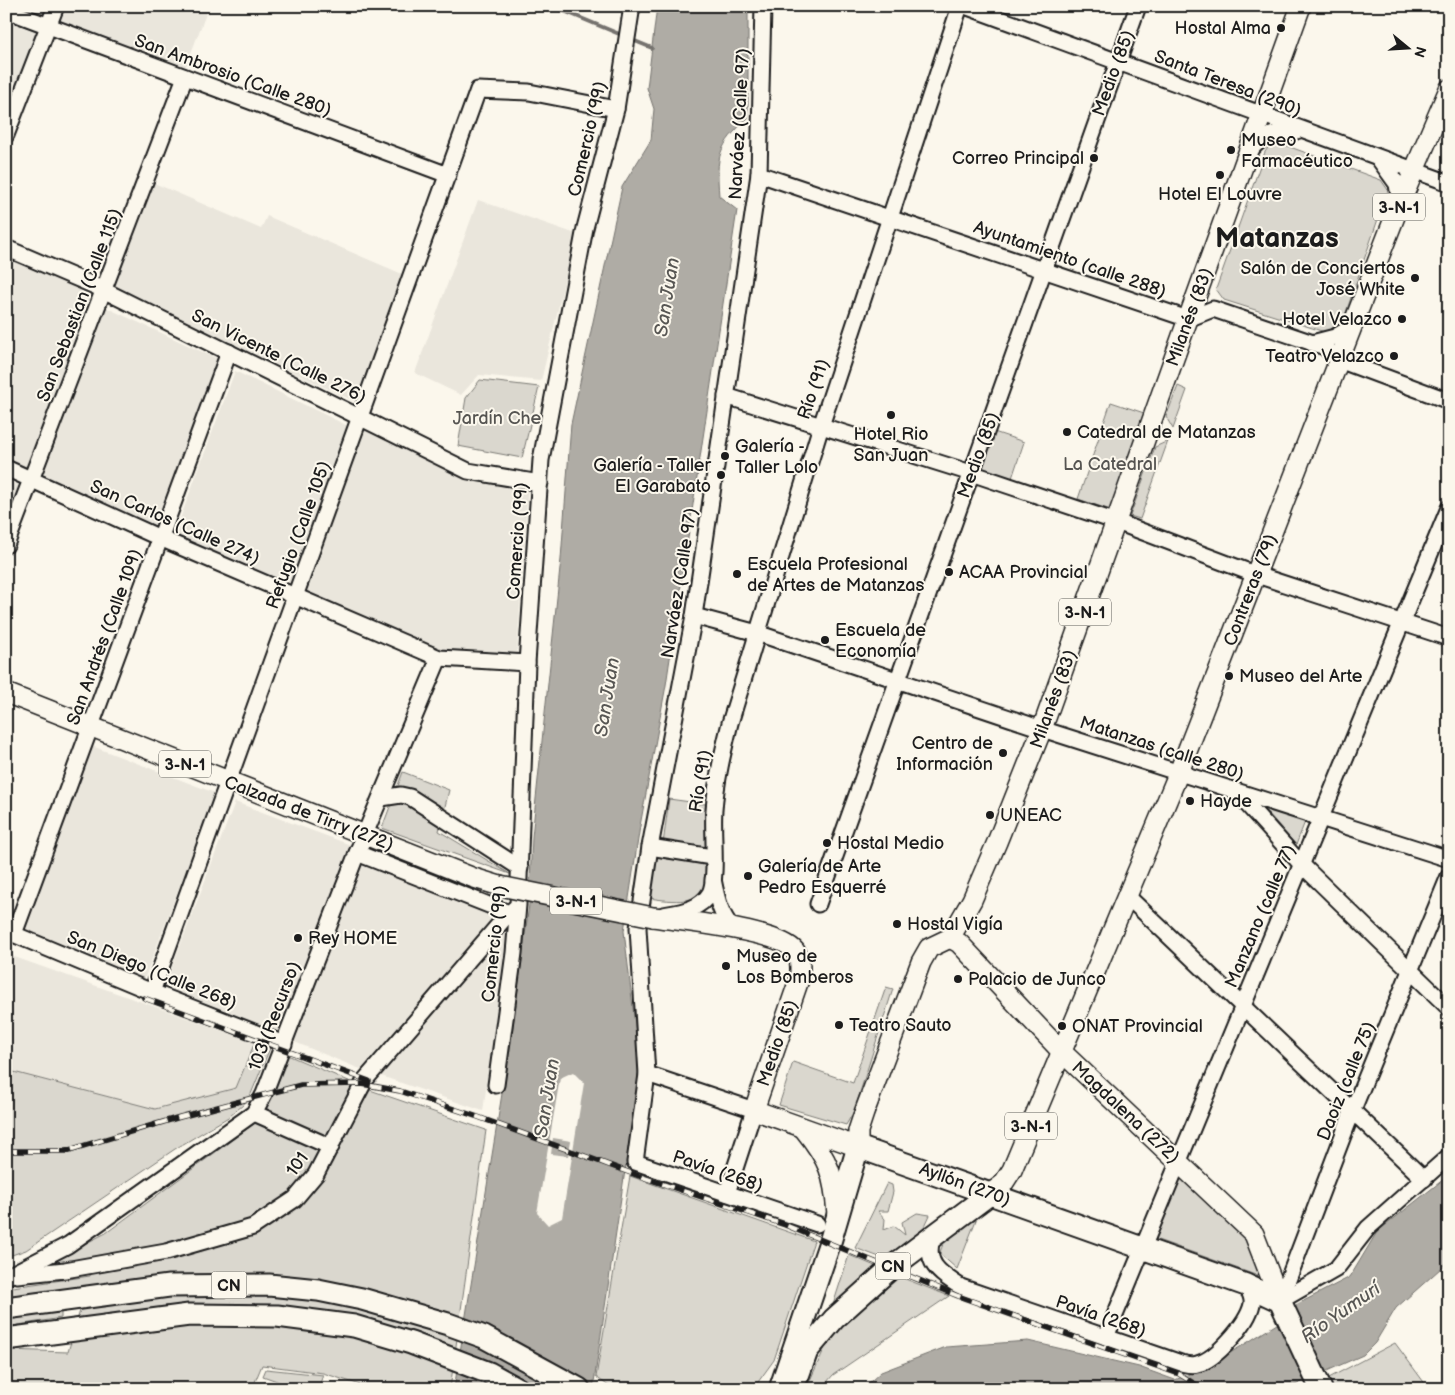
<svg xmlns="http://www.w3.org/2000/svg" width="1455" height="1395" font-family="'Balsamiq Sans',sans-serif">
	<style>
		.built { fill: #eae6dc }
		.green { fill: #dad7ce; stroke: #7b7a75 }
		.water { fill: #afaca5; stroke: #74726e }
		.pier { fill: #fbf7ec; fill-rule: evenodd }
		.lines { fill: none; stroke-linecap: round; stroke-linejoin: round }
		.stream { stroke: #74726e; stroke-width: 4 }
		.minor-casing { stroke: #1c1c1c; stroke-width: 19 }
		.major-casing { stroke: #1c1c1c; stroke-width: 22 }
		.highway-casing { stroke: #1c1c1c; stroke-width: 25 }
		.minor { stroke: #fbf7ec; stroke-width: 15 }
		.major { stroke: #fbf7ec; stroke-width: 19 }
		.highway { stroke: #fbf7ec; stroke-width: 21 }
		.rail-casing { stroke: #1c1c1c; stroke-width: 5.5 }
		.rail { stroke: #fbf7ec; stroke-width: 4; stroke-dasharray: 11; stroke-linecap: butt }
		.major-bridge-casing { stroke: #1c1c1c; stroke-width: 22; stroke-linecap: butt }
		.major-bridge { stroke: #fbf7ec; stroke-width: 19 }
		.poi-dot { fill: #1c1c1c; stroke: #fbf7ec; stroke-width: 2 }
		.labels { text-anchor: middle; stroke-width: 4; stroke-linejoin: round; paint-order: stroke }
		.shield { fill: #fbf7ec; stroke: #5f5e5a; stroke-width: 1 }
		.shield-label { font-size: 16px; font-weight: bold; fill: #1c1c1c }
		.poi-label { font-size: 18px; fill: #1c1c1c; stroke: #fbf7ec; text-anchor: start }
		.street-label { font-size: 18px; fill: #1c1c1c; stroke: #fbf7ec }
		.park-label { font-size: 18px; fill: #555451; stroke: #fbf7ec }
		.water-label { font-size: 19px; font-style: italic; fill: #575653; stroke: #fbf7ec }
		.town-label { font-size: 28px; font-weight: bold; fill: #1c1c1c; stroke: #fbf7ec }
	</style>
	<rect width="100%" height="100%" fill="#fbf7ec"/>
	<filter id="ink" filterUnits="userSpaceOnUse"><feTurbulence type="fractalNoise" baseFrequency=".02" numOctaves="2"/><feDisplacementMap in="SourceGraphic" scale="10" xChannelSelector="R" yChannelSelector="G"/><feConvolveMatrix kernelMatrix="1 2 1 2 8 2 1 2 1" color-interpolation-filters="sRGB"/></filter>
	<g filter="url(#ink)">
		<g class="built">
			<polygon points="62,6 209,6 183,74 54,27"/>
			<polygon points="6,21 39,33 6,118"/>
			<polygon points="154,183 261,229 267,216 407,276 360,404 113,287"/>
			<polygon points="478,200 576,234 541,381 479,375 461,395 415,373"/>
			<polygon points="6,255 99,293 29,473 6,464"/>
			<polygon points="105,307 220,360 158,526 41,475"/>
			<polygon points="235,371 350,427 291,586 174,535"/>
			<polygon points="364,427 528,486 517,653 438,653 304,593"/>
			<polygon points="6,480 20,486 6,522"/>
			<polygon points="92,746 215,793 144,980 21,933"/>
			<polygon points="235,802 348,844 357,861 510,921 483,1111 355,1067 164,988"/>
			<polygon points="6,954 255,1042 236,1088 155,1109 6,1070"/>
		</g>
		<g class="green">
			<polygon points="1279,143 1381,180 1388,190 1342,324 1328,333 1224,300 1216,289 1265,152 1270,145"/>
			<polygon points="480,380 539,387 522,458 458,446 466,398"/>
			<polygon points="1178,386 1187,390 1173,429 1166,417"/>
			<polygon points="1111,402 1147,414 1114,511 1078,499"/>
			<polygon points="994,432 1024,442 1012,478 982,468"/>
			<polygon points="1168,441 1140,519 1130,516 1155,447"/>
			<polygon points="403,772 449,790 439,831 510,874 382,828"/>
			<polygon points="669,799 712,805 708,851 663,844"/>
			<polygon points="1262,806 1306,819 1296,845"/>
			<path d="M657,857L707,865C707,871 708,879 706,885C699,907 665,900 648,898Z"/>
			<polygon points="886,987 893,989 854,1111 846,1125 779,1105 793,1062 853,1083"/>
			<polygon points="255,1042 270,1048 251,1094 243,1105 230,1116 175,1149 26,1250 6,1257 6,1070 155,1109 236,1088"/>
			<polygon points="285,1054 370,1090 486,1130 450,1389 373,1389 323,1373 262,1365 252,1389 6,1389 6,1350 68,1352 87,1286 6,1296 6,1288 90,1276 95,1260 39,1267 106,1233 259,1120"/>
			<polygon points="630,1176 814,1241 774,1360 753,1389 613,1389 596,1377"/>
			<polygon points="1180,1176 1248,1238 1261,1277 1155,1239 1154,1236"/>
			<polygon points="887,1183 892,1185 893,1192 888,1211 878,1211 885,1219 884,1230 894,1226 905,1235 902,1222 917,1213 930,1215 924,1228 885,1259 855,1248"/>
			<path d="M976,1220L957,1269L940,1254C942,1237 961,1226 976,1220Z"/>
			<polygon points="849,1255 875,1266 833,1305"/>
			<polygon points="900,1277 949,1296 833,1375 826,1383 825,1389 806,1389 827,1343 842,1325"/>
			<polygon points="61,1312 61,1318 6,1327 6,1318"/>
			<polygon points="1395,1343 1429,1389 1332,1389 1327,1379"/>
			<polygon points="266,1369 323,1375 318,1389 299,1389 263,1376"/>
		</g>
		<g class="water">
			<path d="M657,6H748V118C718,146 716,155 719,196L737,210L666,685L640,826L624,931L640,1068L593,1389H454L513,1026L529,905L532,837L561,559L571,424L622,187L651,140L654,109L647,88Z"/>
			<path d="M1449,1175V1261L1396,1308L1375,1343L1363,1355L1286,1389H862L881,1372L946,1347L1028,1341L1139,1367L1175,1380C1218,1364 1256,1336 1295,1313L1294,1306L1350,1277L1377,1232Z"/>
		</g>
		<path class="pier" d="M573,1072L584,1083L562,1218L548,1225L537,1213L560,1078ZM553,1138L571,1141L568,1156L551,1154Z"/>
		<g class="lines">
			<g class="stream">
				<polyline points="552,6 624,36"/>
				<polyline points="630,39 652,48"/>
			</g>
			<g class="minor-casing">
				<g id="minor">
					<polyline points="763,6 759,174 694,616 650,847 638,928 647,1074 635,1162 817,1224"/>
					<polyline points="965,6 1449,183"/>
					<polyline points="6,10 448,175"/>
					<polyline points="6,135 56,6"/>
					<path d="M1250,151C1262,134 1278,132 1297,131"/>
					<polyline points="1379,159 1397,184 1400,204"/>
					<polyline points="759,174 1188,319 1213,309 1325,347 1339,360 1449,401"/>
					<polyline points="6,248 95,286 468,471 540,483"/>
					<polyline points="1312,343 1335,337 1352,327"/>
					<polyline points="726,396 971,473 1117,522 1257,575 1449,638"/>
					<polyline points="6,468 160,538 439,658 527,663"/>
					<polyline points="6,545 185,77"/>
					<polyline points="694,616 757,633 1042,729 1449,859"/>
					<polyline points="1236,792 1301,864 1449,1008"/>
					<polyline points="381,798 401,795 410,797 520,868"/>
					<polyline points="650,847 712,857"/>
					<polyline points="357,853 509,913 515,908"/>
					<path d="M713,879C717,899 720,914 733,929"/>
					<polyline points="1127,896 1424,1179"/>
					<polyline points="818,904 1138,6"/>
					<path d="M663,915C680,912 700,910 710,893C718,878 712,830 714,810C716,781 723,752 730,723L821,426L960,6"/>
					<polyline points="6,931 152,992 284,1044"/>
					<polyline points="14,934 229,352"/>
					<polyline points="152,992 478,90 529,92 616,109"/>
					<polyline points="647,1074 754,1110 727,1193"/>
					<polyline points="496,1085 514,953 518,905 527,663 541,460 585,228 616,109 632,6"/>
					<polyline points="254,1113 331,1147"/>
					<path d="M934,1234C922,1262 939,1273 961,1287L1181,1363C1186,1364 1192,1366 1197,1364C1216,1360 1248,1323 1252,1304C1253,1297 1249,1291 1246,1285"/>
					<polyline points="17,1275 65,1270 166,1252 253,1227 295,1199 316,1174 365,1080 509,913"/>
					<polyline points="8,1276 68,1245 254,1113 264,1094 357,853 439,658"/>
					<polyline points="1280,1301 1352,1112 1449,876"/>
					<polyline points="1280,1301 1336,1269 1368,1228 1449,1156"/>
					<polyline points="1106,1337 1449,508"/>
				</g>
			</g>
			<g class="major-casing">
				<g id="major">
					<polyline points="6,693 474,878 500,886"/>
					<path d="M653,917C681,921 779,930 795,951C801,959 800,967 800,977L754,1110L858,1147V1131L864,1113L921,962L929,948L950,938L972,900L997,842L1042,729L1188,319L1301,6"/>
					<polyline points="950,938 959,943 1062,1052 1254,1234 1280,1301"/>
					<path d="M804,1129C829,1160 834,1175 837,1214"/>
					<polyline points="991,1193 1003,1184 1012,1170 1179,772 1399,206 1449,89"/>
				</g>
			</g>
			<g class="highway-casing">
				<g id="highway">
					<polyline points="6,1308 169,1286 269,1285 318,1290 362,1299 448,1324 484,1337 579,1389"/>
					<polyline points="6,1339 189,1315 277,1316 354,1326 411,1343 489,1373 518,1389"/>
					<polyline points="798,1376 807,1351 834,1319 892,1267 991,1193"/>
					<polyline points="780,1389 830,1242 858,1147 1246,1285 1280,1301 1321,1389"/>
				</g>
			</g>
			<use href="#minor" class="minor"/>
			<use href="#major" class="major"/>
			<use href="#highway" class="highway"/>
			<g class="rail-casing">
				<g id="rail">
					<polyline points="144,998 369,1081"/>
					<polyline points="6,1151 66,1151 180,1117 301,1085 362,1084 400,1091 478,1117 639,1176 785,1225 958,1296 1179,1374 1203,1389"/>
				</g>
			</g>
			<use href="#rail" class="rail"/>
			<g class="major-bridge-casing">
				<polyline id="major-bridge" points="500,886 653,917"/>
			</g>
			<use href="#major-bridge" class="major-bridge"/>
		</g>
	</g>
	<g class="poi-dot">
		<circle cx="1281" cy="28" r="5"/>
		<circle cx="1231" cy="150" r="5"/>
		<circle cx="1094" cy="158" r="5"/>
		<circle cx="1220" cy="175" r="5"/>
		<circle cx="1415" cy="278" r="5"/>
		<circle cx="1402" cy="319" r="5"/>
		<circle cx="1394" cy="356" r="5"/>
		<circle cx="891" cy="415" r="5"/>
		<circle cx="1067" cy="432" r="5"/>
		<circle cx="725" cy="456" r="5"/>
		<circle cx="721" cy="475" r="5"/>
		<circle cx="949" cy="572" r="5"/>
		<circle cx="737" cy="574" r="5"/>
		<circle cx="825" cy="640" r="5"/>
		<circle cx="1229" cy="676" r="5"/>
		<circle cx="1003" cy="753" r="5"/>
		<circle cx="1190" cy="801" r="5"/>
		<circle cx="990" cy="815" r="5"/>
		<circle cx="827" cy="843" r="5"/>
		<circle cx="748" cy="876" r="5"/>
		<circle cx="897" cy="924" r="5"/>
		<circle cx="298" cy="938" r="5"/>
		<circle cx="726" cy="966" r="5"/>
		<circle cx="958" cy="979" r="5"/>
		<circle cx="839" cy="1025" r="5"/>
		<circle cx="1062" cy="1026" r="5"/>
	</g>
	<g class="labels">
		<g class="shield">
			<rect x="1373" y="193.5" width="52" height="27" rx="4"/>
			<rect x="1059" y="598.5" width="52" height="27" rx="4"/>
			<rect x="159" y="750.5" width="52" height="27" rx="4"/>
			<rect x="550" y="887.5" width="52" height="27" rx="4"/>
			<rect x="1005" y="1112.5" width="52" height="27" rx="4"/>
			<rect x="875.5" y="1252.5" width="35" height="27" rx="4"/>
			<rect x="211.5" y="1271.5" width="35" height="27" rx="4"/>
		</g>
		<g class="shield-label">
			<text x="1399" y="213">3-N-1</text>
			<text x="1085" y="618">3-N-1</text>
			<text x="185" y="770">3-N-1</text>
			<text x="576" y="907">3-N-1</text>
			<text x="1031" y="1132">3-N-1</text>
			<text x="893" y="1272">CN</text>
			<text x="229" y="1291">CN</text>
		</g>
		<g class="poi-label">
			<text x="1271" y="34" text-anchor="end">Hostal Alma</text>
			<text x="1241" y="146">Museo<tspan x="1241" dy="21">Farmacéutico</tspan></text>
			<text x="1084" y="164" text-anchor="end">Correo Principal</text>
			<text x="1220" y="200" text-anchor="middle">Hotel El Louvre</text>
			<text x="1405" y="274" text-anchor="end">Salón de Conciertos<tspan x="1405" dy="21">José White</tspan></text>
			<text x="1392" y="325" text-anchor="end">Hotel Velazco</text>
			<text x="1384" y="362" text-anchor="end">Teatro Velazco</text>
			<text x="1077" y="438">Catedral de Matanzas</text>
			<text x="891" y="440" text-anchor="middle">Hotel Rio<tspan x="891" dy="21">San Juan</tspan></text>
			<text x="735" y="452">Galería -<tspan x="735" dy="21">Taller Lolo</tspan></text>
			<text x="711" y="471" text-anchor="end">Galería - Taller<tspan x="711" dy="21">El Garabato</tspan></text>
			<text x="747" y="570">Escuela Profesional<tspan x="747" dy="21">de Artes de Matanzas</tspan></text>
			<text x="959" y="578">ACAA Provincial</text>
			<text x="835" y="636">Escuela de<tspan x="835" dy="21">Economía</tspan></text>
			<text x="1239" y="682">Museo del Arte</text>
			<text x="993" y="749" text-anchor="end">Centro de<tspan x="993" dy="21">Información</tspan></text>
			<text x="1200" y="807">Hayde</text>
			<text x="1000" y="821">UNEAC</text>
			<text x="837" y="849">Hostal Medio</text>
			<text x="758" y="872">Galería de Arte<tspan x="758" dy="21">Pedro Esquerré</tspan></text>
			<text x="907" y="930">Hostal Vigía</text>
			<text x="308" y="944">Rey HOME</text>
			<text x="736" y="962">Museo de<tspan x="736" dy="21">Los Bomberos</tspan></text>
			<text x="968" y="985">Palacio de Junco</text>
			<text x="849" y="1031">Teatro Sauto</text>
			<text x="1072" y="1032">ONAT Provincial</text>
		</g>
		<g class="street-label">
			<text transform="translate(1113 73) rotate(-70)" y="6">Medio (85)</text>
			<text transform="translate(233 75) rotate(20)" y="6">San Ambrosio (Calle 280)</text>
			<text transform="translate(1228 83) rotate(21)" y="6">Santa Teresa (290)</text>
			<text transform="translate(739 124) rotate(-87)" y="6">Narváez (Calle 97)</text>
			<text transform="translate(587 139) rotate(-77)" y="6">Comercio (99)</text>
			<text transform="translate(1070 259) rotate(19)" y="6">Ayuntamiento (calle 288)</text>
			<text transform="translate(79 305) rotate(-69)" y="6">San Sebastian (Calle 115)</text>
			<text transform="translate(1189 317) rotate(-70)" y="6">Milanés (83)</text>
			<text transform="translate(279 356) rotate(26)" y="6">San Vicente (Calle 276)</text>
			<text transform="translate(813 389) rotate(-71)" y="6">Río (91)</text>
			<text transform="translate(978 455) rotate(-70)" y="6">Medio (85)</text>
			<text transform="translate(175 522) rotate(24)" y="6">San Carlos (Calle 274)</text>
			<text transform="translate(298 535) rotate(-70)" y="6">Refugio (Calle 105)</text>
			<text transform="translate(517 541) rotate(-86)" y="6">Comercio (99)</text>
			<text transform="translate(679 583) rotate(-81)" y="6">Narváez (Calle 97)</text>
			<text transform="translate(1250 590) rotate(-69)" y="6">Contreras (79)</text>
			<text transform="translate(104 637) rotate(-70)" y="6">San Andrés (Calle 109)</text>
			<text transform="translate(1053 699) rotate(-70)" y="6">Milanés (83)</text>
			<text transform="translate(1162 748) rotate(18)" y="6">Matanzas (calle 280)</text>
			<text transform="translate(700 781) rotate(-81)" y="6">Río (91)</text>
			<text transform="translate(309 813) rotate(21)" y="6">Calzada de Tirry (272)</text>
			<text transform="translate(1260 916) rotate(-67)" y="6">Manzano (calle 77)</text>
			<text transform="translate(494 944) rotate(-84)" y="6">Comercio (99)</text>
			<text transform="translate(152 970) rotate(22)" y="6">San Diego (Calle 268)</text>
			<text transform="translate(274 1016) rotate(-69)" y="6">103 (Recurso)</text>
			<text transform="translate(777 1043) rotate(-71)" y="6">Medio (85)</text>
			<text transform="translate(1346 1081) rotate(-68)" y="6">Daoiz (calle 75)</text>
			<text transform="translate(1126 1112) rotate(43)" y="6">Magdalena (272)</text>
			<text transform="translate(297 1164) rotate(-54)" y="6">101</text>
			<text transform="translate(718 1171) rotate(19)" y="6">Pavía (268)</text>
			<text transform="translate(965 1184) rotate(20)" y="6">Ayllón (270)</text>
			<text transform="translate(1101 1316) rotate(19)" y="6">Pavía (268)</text>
		</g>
		<g class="park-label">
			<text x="497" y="424">Jardín Che</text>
			<text x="1110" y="470">La Catedral</text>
		</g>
		<g class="water-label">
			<text transform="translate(666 297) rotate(-81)" y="7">San Juan</text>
			<text transform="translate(606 697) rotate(-81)" y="7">San Juan</text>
			<text transform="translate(546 1098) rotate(-81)" y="7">San Juan</text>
			<text transform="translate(1340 1312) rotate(-35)" y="7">Río Yumurí</text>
		</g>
		<g class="town-label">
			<text x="1277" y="247">Matanzas</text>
		</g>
	</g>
	<rect width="1455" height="1395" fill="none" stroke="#fbf7ec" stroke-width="25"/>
	<rect x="12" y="12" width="1430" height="1370" fill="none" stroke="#1c1c1c" stroke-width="2" filter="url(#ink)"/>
	<g transform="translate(1408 48) rotate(108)" stroke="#fbf7ec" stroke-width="4" paint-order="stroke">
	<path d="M0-4L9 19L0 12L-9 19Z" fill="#1c1c1c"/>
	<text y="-8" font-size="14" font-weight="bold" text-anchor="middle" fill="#1c1c1c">N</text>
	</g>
</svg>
